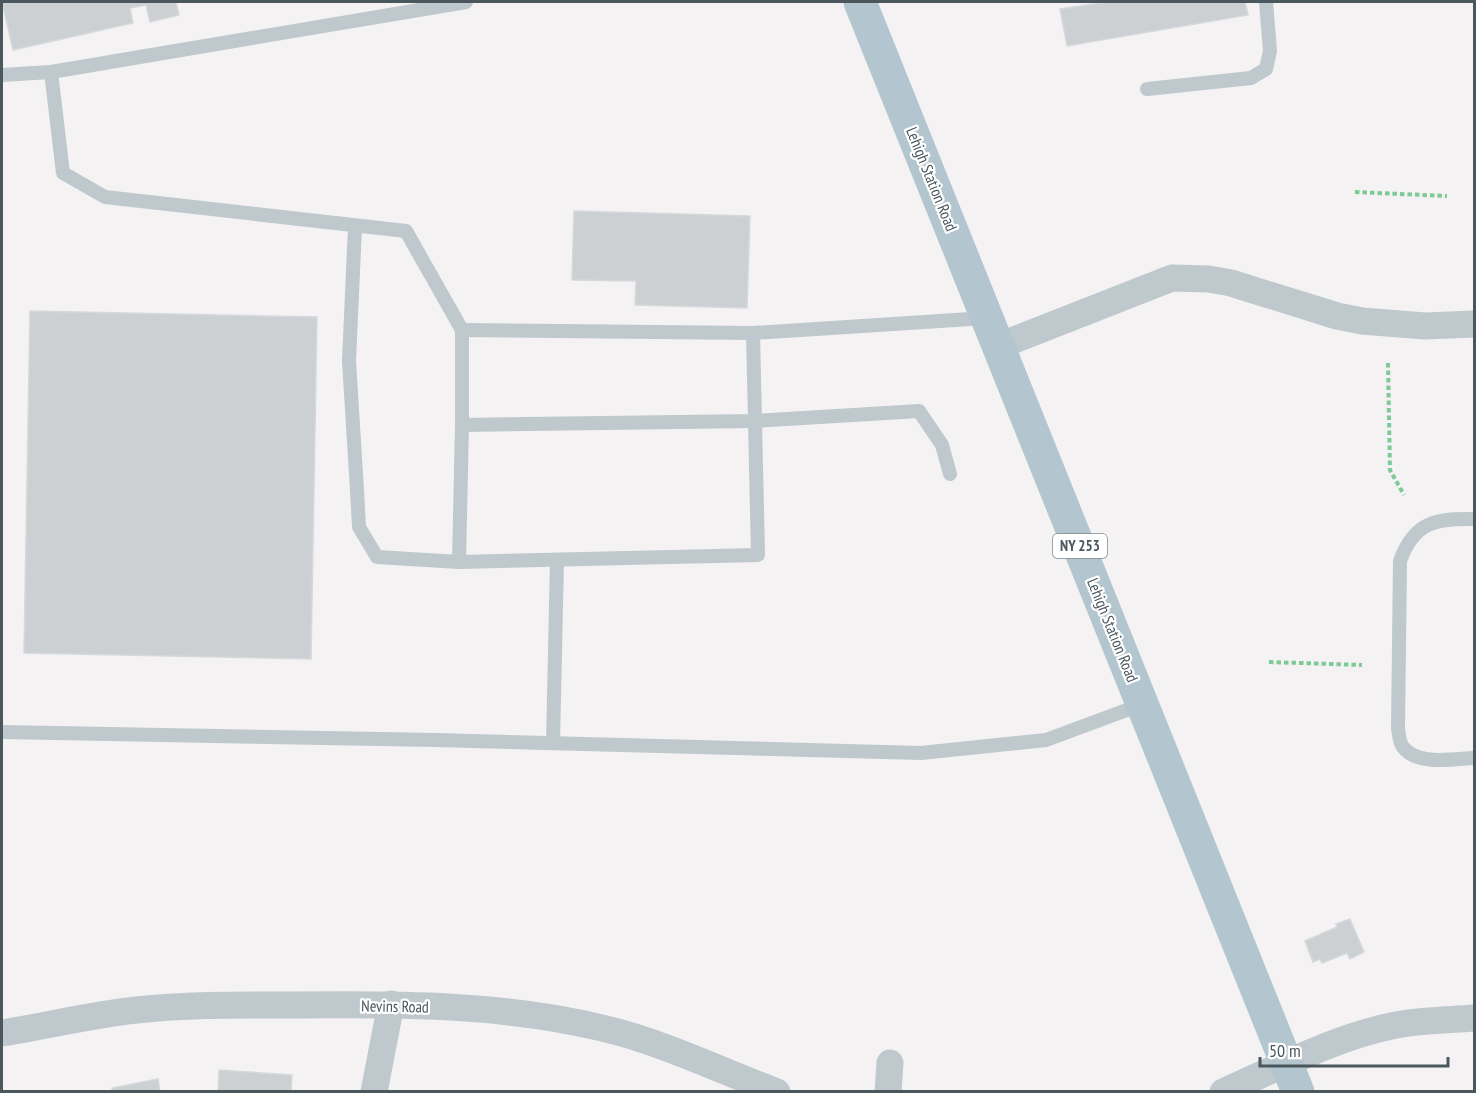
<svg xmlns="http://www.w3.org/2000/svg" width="1476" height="1093" font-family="'PT Sans Narrow',sans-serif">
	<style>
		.building { fill: #ccd0d3; stroke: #d6d9dc; stroke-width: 1.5 }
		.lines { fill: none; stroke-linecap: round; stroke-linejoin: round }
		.path { stroke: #7eca97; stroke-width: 4; stroke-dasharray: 4.5 3; stroke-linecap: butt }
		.lane { stroke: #bec8cd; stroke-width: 14 }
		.street { stroke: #bec8cd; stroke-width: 27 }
		.primary { stroke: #b3c5ce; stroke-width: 33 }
		.labels { text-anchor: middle; stroke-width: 4.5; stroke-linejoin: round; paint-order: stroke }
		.shield { fill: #fff; stroke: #808a8e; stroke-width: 1.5 }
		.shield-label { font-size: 15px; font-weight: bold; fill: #4a585e }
		.street-label { font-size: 16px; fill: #4a585e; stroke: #fff }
	</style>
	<rect width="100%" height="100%" fill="#f4f2f2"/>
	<g class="building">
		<polygon points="2,2 176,2 179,15 150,22 146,5 130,8 133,23 13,50"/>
		<polygon points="1108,2 1245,2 1248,15 1067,46 1060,9"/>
		<polygon points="574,211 750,216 747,308 635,305 636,281 572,280"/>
		<polygon points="30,311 317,317 311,659 24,653"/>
		<polygon points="1350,919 1364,952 1350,959 1347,953 1322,963 1320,959 1313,962 1305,941 1337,927 1336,924"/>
		<polygon points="219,1070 292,1075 291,1092 218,1092"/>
		<polygon points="158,1079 160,1092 113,1092 112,1088"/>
	</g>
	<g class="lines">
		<g class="path">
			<polyline points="1355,192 1447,196"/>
			<polyline points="1388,363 1390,470 1404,495"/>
			<polyline points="1269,662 1362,665"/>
		</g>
		<g class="lane">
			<polyline points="51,72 63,173 105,197 406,231 462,330 462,425 755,421 753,333 986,318"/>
			<polyline points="2,75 51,72 466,2"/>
			<polyline points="1147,89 1251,78 1266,69 1270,51 1266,2"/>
			<polyline points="355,227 349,361 357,490 359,527 377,557 459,562"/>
			<polyline points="462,330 753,333"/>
			<polyline points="462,425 459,562 758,555 755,421 919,411 942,445 950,474"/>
			<path d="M1474,519C1436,518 1414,522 1400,561L1398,728C1399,734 1399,742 1403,747C1417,766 1453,759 1474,758"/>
			<polyline points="2,732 436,740 921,753 1046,740 1143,704"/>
			<polyline points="553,743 557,560"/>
		</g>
		<g class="street">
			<polyline points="999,346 1172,278 1209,279 1231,283 1337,316 1362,321 1425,326 1474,324"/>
			<path d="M2,1033C46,1026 90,1015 136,1010C190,1004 245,1005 299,1005C400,1004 503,1004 602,1028C662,1042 719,1070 777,1092"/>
			<polyline points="374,1092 391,1004"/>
			<polyline points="888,1092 890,1063"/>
			<path d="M1223,1092C1280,1067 1335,1037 1396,1025C1421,1020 1449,1020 1474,1018"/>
		</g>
		<polyline class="primary" points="860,2 1298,1092"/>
	</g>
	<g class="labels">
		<rect class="shield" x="1053" y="534" width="54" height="24" rx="4.5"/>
		<g class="shield-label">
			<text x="1080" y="551">NY 253</text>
		</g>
		<g class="street-label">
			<text transform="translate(932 179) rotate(68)" y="6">Lehigh Station Road</text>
			<text transform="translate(1113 630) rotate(68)" y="6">Lehigh Station Road</text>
			<text transform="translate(395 1006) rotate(1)" y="6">Nevins Road</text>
		</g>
	</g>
	<rect width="1476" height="1093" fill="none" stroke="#4a585e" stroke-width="6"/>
	<path d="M1260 1057v9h188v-9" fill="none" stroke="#4a585e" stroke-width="3"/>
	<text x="1269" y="1057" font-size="18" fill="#4a585e" stroke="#ffffff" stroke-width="4.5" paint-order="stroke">50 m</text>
</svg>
